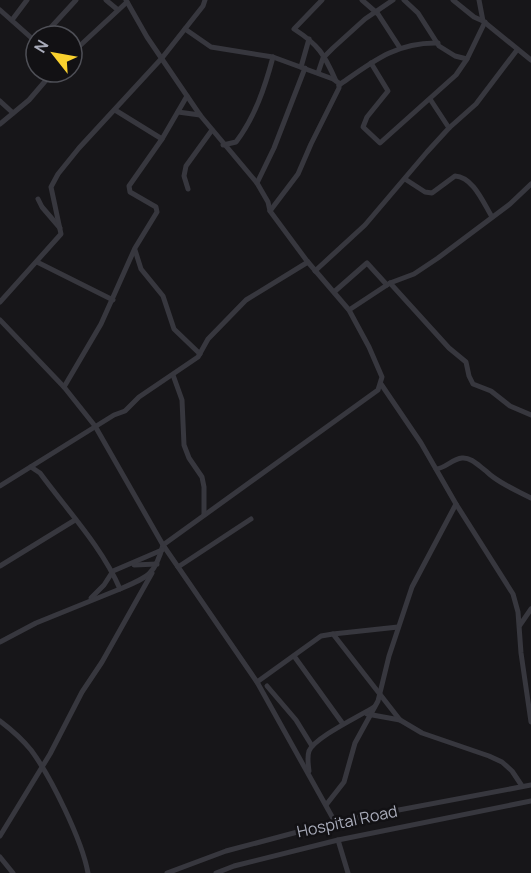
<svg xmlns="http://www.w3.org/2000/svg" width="531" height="873" font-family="Manrope,sans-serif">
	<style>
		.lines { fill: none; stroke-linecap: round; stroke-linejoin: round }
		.minor { stroke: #37373e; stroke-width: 5 }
		.labels { text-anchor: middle; stroke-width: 5; stroke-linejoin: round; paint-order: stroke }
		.street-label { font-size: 16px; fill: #a8abb9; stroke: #121114 }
	</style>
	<rect width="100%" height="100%" fill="#171619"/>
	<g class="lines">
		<g class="minor">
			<polyline points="106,0 118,10"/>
			<polyline points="126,0 147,37 200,115 257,183 268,202 270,211 307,261 349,310 369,347 382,377 378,390 163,545 257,682 335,822"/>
			<path d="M322,0L294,29C319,45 324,54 336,81"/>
			<polyline points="362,0 378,14 400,48"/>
			<polyline points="404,0 418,13 439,46 455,56 467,59"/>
			<polyline points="453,0 474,17 483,21"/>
			<polyline points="479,0 483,21 531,60"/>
			<polyline points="0,10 36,42"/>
			<polyline points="12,20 27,0"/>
			<polyline points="185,29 211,47 273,57 333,79 339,83 339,88 311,144 298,174 270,211"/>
			<polyline points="43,36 76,0"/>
			<polyline points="72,53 127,2"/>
			<polyline points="371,63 388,91 367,117 363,127 380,143 456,75 467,59 485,22"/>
			<polyline points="301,67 309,39"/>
			<polyline points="318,73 323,58 333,48 365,19 393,0"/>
			<path d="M339,85C372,62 396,42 438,43"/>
			<polyline points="430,99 449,128"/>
			<polyline points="0,101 13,113"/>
			<polyline points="115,110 162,139"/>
			<polyline points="178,112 200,115"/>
			<polyline points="0,124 29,100 53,72"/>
			<path d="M223,145L236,142C255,117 265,87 273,57"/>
			<path d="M405,179L425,192L432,193L455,176C473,177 483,202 492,217"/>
			<polyline points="257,183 274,148 305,68"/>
			<polyline points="188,189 184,176 186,166 212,130"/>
			<polyline points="38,199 42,207 60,228"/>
			<polyline points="135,250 141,269 163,296 174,329 200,354"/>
			<polyline points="37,262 113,300"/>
			<polyline points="315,271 365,225 427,152 449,128 476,104 517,50"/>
			<polyline points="390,283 449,348 466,362 469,376 473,384 491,391 510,406 531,415"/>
			<polyline points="334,292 367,263 387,285"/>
			<polyline points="0,302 61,234 51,187 58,174 79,148 162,58 203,6 205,0"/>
			<polyline points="349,310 390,283 414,274 438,258 510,204 531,184"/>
			<path d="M0,320L64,387L95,426L163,545C155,575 148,577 120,589"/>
			<polyline points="173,375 182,400 184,445 189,458 202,477 204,487 204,515"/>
			<polyline points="381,384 421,443 456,504 513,594 518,612 521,653 531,722"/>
			<polyline points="64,387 101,324 135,248 157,212 156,207 130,192 129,186 162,139 187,96"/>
			<path d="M436,469C446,468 452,459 462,458C471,457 479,466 486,471C498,483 516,490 531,498"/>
			<polyline points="0,486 114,415 125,411 139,397 198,357 208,339 246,300 308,262"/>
			<polyline points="134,565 157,564"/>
			<polyline points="0,566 75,520"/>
			<polyline points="178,567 251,519"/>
			<polyline points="91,598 104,585 113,571 162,550"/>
			<polyline points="520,625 531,609"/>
			<polyline points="333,634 398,627"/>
			<path d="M0,642L36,623L120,589C102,547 67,510 40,473L31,467"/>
			<polyline points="294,656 343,724"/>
			<polyline points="257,682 321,636 333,634 400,720 422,733 489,756 502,762 512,771 522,786"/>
			<polyline points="267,686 296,720 312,746"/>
			<polyline points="367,714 400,720"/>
			<path d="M0,721C12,730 22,739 31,750C51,777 82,840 88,873"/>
			<path d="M309,771C308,764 307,757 309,751C315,737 360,716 374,707"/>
			<polyline points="326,805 344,782 355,743 378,701 389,656 412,587 456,504"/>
			<polyline points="0,836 50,754 82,692 102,662 152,573"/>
			<polyline points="338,840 348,873"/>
			<polyline points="0,857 13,873"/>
			<polyline points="167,873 226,851 335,822 531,785"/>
			<polyline points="216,873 234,866 338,840 531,801"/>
		</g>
	</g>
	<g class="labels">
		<g class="street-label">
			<text transform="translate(347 821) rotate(-12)" y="6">Hospital Road</text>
		</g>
	</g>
	<g transform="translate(54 54) rotate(301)"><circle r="28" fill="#121114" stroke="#4e4f56" stroke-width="1.5"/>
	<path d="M0-4.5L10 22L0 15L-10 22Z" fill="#f9d12e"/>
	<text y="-9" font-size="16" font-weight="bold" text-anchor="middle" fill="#a8abb9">N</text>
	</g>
</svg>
